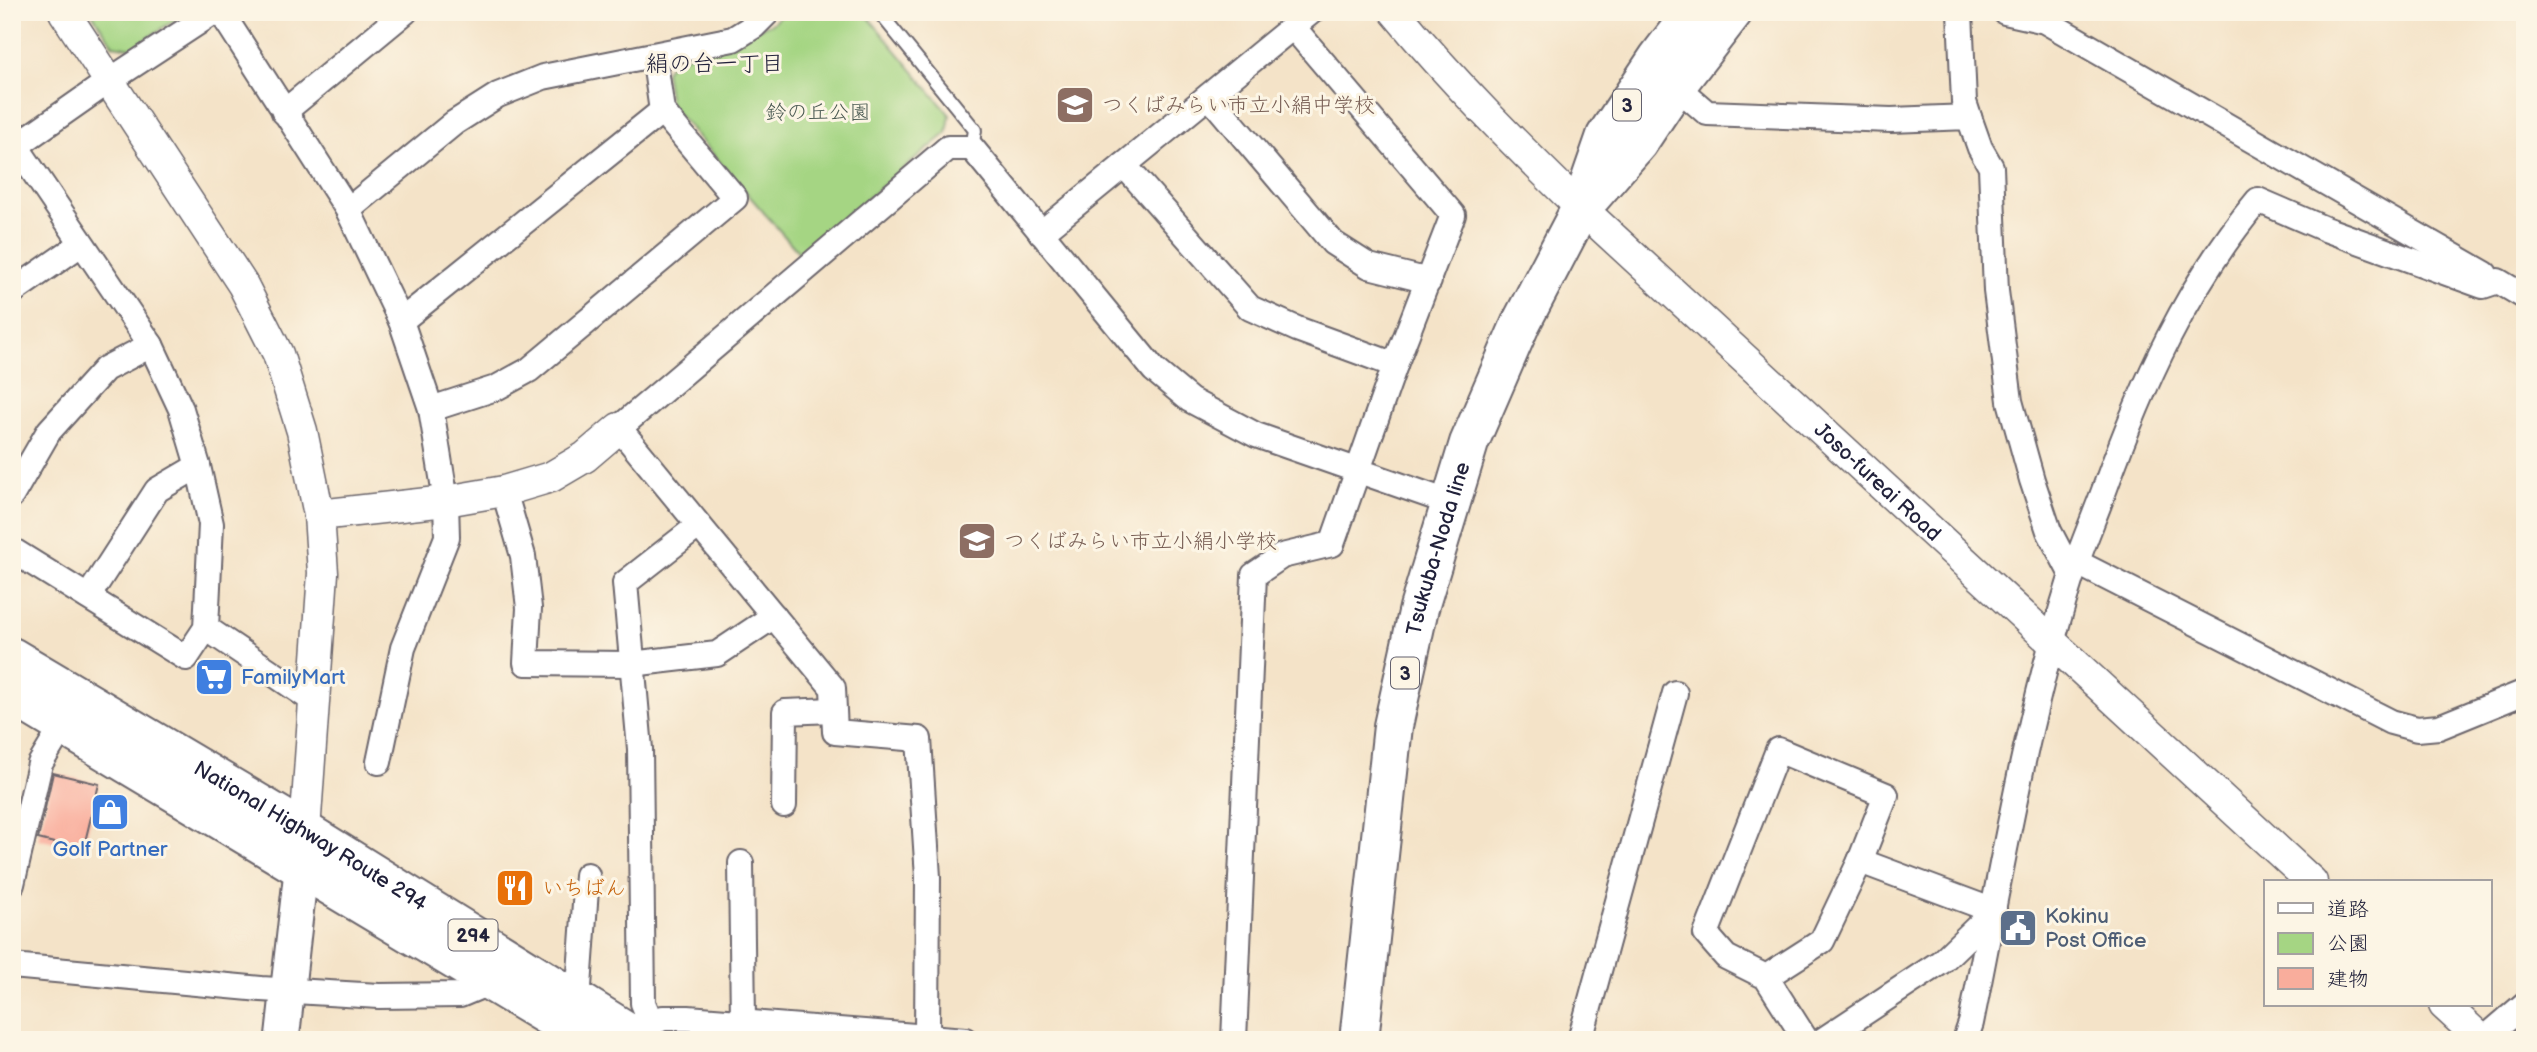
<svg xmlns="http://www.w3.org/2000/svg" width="2537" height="1052" font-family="'Balsamiq Sans','Klee One',sans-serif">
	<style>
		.green { fill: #a5d583; stroke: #647c5f; stroke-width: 2 }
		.building { fill: #f9ad9c }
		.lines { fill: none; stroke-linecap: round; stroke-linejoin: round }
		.service-casing { stroke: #6c666c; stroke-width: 16 }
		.minor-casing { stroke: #6c666c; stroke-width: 28 }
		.tertiary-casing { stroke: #6c666c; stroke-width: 33 }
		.secondary-casing { stroke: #6c666c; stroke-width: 37 }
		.primary-casing { stroke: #6c666c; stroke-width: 42 }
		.trunk-casing { stroke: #6c666c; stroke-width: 42 }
		.service { stroke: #fff; stroke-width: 12 }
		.minor { stroke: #fff; stroke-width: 24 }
		.tertiary { stroke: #fff; stroke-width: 30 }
		.secondary { stroke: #fff; stroke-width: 33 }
		.primary { stroke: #fff; stroke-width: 38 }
		.trunk { stroke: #fff; stroke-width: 38 }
		.labels { text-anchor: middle; stroke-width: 6; stroke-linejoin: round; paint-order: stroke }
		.shield { fill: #fcf5e5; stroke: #63616e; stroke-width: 2 }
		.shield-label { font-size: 19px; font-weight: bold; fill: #22223b }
		.education-label { font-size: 21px; fill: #785e54; stroke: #fcf5e5; text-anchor: start }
		.park-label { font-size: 21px; fill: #495851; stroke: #fcf5e5 }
		.street-label { font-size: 21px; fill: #22223b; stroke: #fcf5e5 }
		.shop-label { font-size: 21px; fill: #366cbe; stroke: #fcf5e5; text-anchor: start }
		.food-label { font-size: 21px; fill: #c56008; stroke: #fcf5e5; text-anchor: start }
		.service-label { font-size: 21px; fill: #4e5e75; stroke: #fcf5e5; text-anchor: start }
		.neighbourhood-label { font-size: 23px; fill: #22223b; stroke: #fcf5e5 }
	</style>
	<rect width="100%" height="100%" fill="#fcf5e5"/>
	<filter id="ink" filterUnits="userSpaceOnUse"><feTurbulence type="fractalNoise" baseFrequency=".0143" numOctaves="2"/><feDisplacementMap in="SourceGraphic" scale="14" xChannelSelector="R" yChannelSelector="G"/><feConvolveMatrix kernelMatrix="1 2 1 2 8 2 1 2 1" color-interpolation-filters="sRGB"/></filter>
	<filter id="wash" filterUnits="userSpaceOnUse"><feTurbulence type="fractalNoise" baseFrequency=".00686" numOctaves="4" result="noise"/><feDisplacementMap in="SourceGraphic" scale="28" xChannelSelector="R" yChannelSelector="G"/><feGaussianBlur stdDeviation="1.57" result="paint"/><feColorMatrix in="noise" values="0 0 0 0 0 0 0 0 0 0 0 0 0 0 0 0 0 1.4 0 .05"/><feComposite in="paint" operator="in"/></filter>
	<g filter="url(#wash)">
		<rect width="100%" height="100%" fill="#f4e3c8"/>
		<g class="green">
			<polygon points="91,12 187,12 132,48 113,45"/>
			<polygon points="784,12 864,12 950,115 947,133 800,254 670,105 665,71 672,62 773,23"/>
		</g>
		<g id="blocks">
			<polygon class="building" points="53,773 99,784 83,850 38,839"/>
		</g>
	</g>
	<g filter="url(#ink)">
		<use href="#blocks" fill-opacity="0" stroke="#6c666c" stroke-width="2"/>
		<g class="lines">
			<g class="service-casing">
				<polyline id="service" points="879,12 975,130 972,148"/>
			</g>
			<g class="minor-casing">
				<g id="minor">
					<polyline points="221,12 348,210 401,321 431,409 446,501 447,537 403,648 379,762"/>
					<polyline points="1960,12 1964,102 1969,117"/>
					<polyline points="2005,12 2041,20"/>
					<polyline points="2029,12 2485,274"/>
					<polyline points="1676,86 1707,113 1891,120 1969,117 1980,148 1991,167 1996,291 2010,401 2032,480 2049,531 2072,575"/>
					<polyline points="1209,96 1333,243 1369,266 1429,281"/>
					<polyline points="284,112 405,12"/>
					<polyline points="12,140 151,345 181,409 198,466 211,524 206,628 186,658 12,550"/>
					<polyline points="12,149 109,81 214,12"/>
					<polyline points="1124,165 1250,308 1297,329 1395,365"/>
					<polyline points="348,210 454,123 498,95 543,77 733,39 754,26 768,12"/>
					<polyline points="1041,233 1311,12"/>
					<polyline points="12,292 81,244"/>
					<polyline points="401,321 662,111"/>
					<polyline points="431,409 496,388 529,370 735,198 662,111 654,55"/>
					<polyline points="504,491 523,556 529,608 526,663 631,664 717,654 774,616"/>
					<polyline points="12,495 49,431 105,369 151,345"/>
					<polyline points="2078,563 2391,722 2417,729 2439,727 2525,692"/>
					<polyline points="88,597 157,490 198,466"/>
					<polyline points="206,628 314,701"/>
					<polyline points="784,805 785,712 833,710"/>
					<polyline points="1860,861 1994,911"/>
					<polyline points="741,863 743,1021"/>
					<polyline points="12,884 40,764 69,716"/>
					<polyline points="12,966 261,989 379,996 460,995 491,982"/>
					<polyline points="1766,977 1822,941 1860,861 1886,795 1778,750 1706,934 1726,957 1766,977 1806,1040"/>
					<polyline points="578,1001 587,875"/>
					<polyline points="651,1022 643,1003 640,749 625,583 698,526"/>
					<polyline points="637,1030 663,1018 688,1018 966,1040"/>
					<polyline points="927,1036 928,877 919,739 835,732 833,688 619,428 948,148 972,148 1154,370 1190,400 1256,435 1451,503"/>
					<polyline points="1234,1040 1254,575 1282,556 1332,544 1395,365 1453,215 1293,27"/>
					<polyline points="1580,1040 1675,693"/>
					<polyline points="1823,1040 1941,962 1994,911"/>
					<path d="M1965,1040L1971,1023C2001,874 2025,723 2071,578C2081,548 2094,518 2105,488C2142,385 2187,285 2258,200L2325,229L2483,286L2498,281L2525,297"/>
					<polyline points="2483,1040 2525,1004"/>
				</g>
			</g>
			<g class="tertiary-casing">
				<g id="tertiary">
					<polyline points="64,12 243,285 278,354 302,431 319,515 323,573 305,831"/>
					<path id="s1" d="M1395,12C1453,82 1516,145 1581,208L2312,882"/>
					<polyline points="319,515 446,501 504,491 551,477 585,457 619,428"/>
					<polyline points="2444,1005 2482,1040"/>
				</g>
			</g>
			<g class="secondary-casing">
				<polyline id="secondary" points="282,1040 304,844"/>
			</g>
			<g class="primary-casing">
				<g id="primary">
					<polyline points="1592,196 1638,143 1676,86 1733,12"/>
					<path id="s2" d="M1359,1040L1393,726L1419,608L1469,443L1521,323L1581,208L1606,136L1658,58L1693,12"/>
				</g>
			</g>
			<g class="trunk-casing">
				<g id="trunk">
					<path id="s3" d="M12,657L305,831L641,1040"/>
					<polyline points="12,695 588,1040"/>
				</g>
			</g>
			<use href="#service" class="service"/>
			<use href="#minor" class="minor"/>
			<use href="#tertiary" class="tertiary"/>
			<use href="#secondary" class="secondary"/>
			<use href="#primary" class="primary"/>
			<use href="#trunk" class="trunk"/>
		</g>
	</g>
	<defs>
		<g id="school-square" transform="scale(2.0125)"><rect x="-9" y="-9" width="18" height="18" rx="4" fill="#8d6e63" stroke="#fcf5e5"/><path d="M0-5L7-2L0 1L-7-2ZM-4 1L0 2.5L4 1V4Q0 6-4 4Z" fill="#fff"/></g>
		<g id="supermarket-square" transform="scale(2.0125)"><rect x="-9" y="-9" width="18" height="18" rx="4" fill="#3f7fe0" stroke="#fcf5e5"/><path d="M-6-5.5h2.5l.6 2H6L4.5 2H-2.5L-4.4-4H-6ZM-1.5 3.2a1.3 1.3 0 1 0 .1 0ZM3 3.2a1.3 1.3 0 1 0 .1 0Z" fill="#fff"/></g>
		<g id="shop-square" transform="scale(2.0125)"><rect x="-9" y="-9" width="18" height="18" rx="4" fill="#3f7fe0" stroke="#fcf5e5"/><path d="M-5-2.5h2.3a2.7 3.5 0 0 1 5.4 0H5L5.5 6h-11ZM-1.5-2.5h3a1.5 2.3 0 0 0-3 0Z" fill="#fff"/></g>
		<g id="restaurant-square" transform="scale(2.0125)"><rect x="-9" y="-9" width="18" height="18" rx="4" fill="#e8710a" stroke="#fcf5e5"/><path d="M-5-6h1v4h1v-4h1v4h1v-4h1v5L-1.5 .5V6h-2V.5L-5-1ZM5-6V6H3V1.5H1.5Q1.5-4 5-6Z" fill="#fff"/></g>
		<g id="civic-square" transform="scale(2.0125)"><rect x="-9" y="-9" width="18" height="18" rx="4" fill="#5c6f8a" stroke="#fcf5e5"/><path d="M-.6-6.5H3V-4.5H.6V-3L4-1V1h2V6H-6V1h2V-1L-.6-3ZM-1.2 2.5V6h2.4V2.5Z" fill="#fff"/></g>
	</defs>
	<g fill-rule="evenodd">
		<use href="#school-square" x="1075" y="105"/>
		<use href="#school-square" x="977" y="541"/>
		<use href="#supermarket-square" x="214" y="677"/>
		<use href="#shop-square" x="110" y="812"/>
		<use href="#restaurant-square" x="515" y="888"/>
		<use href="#civic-square" x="2018" y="928"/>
	</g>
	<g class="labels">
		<g class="shield">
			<rect x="1613" y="89.5" width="28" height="31" rx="5"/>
			<rect x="1391" y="657.5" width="28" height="31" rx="5"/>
			<rect x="448.5" y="919.5" width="49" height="31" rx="5"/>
		</g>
		<g class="shield-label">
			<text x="1627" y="112">3</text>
			<text x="1405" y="680">3</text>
			<text x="473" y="942">294</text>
		</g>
		<g class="education-label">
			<text x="1102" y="112">つくばみらい市立小絹中学校</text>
			<text x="1004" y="548">つくばみらい市立小絹小学校</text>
		</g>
		<g class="park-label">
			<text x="818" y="119">鈴の丘公園</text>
		</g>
		<g class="street-label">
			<text dy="7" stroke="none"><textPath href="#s1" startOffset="674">Joso-fureai Road</textPath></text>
			<text dy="7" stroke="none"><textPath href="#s2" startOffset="499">Tsukuba-Noda line</textPath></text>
			<text dy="7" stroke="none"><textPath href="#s3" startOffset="348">National Highway Route 294</textPath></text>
		</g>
		<g class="shop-label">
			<text x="241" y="684">FamilyMart</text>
			<text x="110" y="856" text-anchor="middle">Golf Partner</text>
		</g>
		<g class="food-label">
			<text x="542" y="895">いちばん</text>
		</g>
		<g class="service-label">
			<text x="2045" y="923">Kokinu<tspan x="2045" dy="24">Post Office</tspan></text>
		</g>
		<g class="neighbourhood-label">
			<text x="715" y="71">絹の台一丁目</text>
		</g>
	</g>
	<rect width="2537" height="1052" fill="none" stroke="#fcf5e5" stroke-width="42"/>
	<rect x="2264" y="880" width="228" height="126" fill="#fcf5e5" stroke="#a5a1a1" stroke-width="2"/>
	<rect x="2278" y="903" width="35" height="10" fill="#ffffff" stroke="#a5a1a1" stroke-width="2"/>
	<text x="2327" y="916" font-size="21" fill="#22223b">道路</text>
	<rect x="2278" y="933" width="35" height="21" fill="#a5d583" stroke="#a5a1a1" stroke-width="2"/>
	<text x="2327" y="950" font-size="21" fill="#22223b">公園</text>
	<rect x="2278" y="968" width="35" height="21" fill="#f9ad9c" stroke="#a5a1a1" stroke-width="2"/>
	<text x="2327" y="986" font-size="21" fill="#22223b">建物</text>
</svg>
